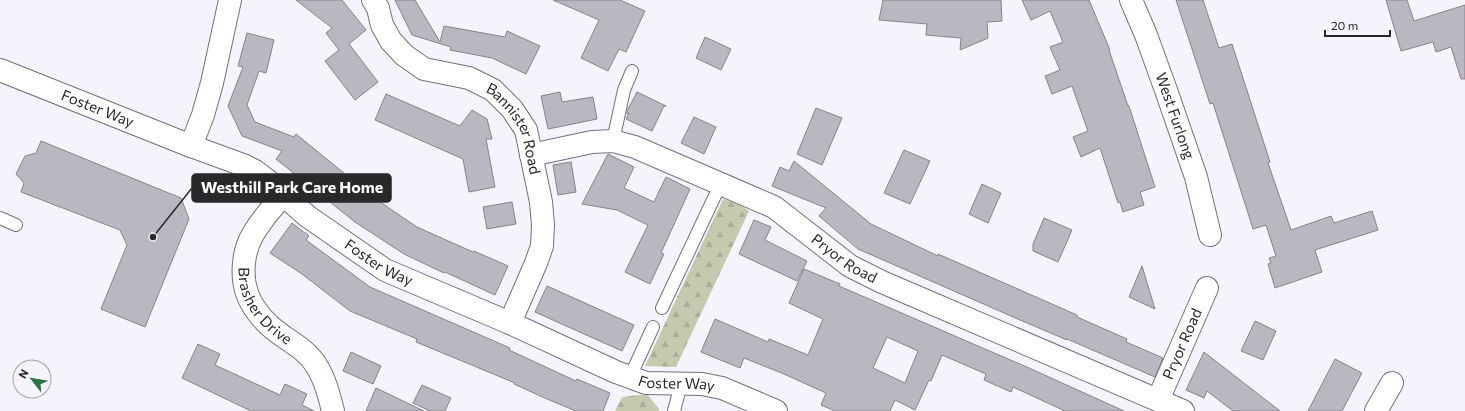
<svg xmlns="http://www.w3.org/2000/svg" width="1465" height="411" font-family="Commissioner,sans-serif">
	<style>
		.forest { fill: url(#forest-firs) }
		.building { fill: #b9b7bf; stroke: #85838a; fill-rule: evenodd }
		.lines { fill: none; stroke-linecap: round; stroke-linejoin: round }
		.service-casing { stroke: #747179; stroke-width: 14 }
		.minor-casing { stroke: #747179; stroke-width: 24 }
		.service { stroke: #fff; stroke-width: 12 }
		.minor { stroke: #fff; stroke-width: 22 }
		.labels { text-anchor: middle; stroke-width: 3; stroke-linejoin: round; paint-order: stroke }
		.street-label { font-size: 15px; fill: #29282b; stroke: #f6f3fc }
		.leader { fill: none; stroke: #29282b; stroke-width: 1.5 }
		.callout-dot { fill: #29282b; stroke: #f6f3fc; stroke-width: 1.5 }
		.callout { fill: #29282b; stroke: #29282b; stroke-width: 1.5 }
		.callout-label { font-size: 16px; text-anchor: middle; font-weight: bold; fill: #fff }
	</style>
	<defs>
		<pattern id="forest-firs" width="22" height="20" patternUnits="userSpaceOnUse"><rect width="22" height="20" fill="#c6c9ad"/><path d="M5 1l3.5 6h-7zM16 11l3.5 6h-7z" fill="#aaad95"/></pattern>
	</defs>
	<rect width="100%" height="100%" fill="#f6f3fc"/>
	<g class="forest">
		<polygon points="723,199 739,204 749,211 676,367 645,366"/>
		<polygon points="647,394 659,409 659,411 615,411 622,397"/>
	</g>
	<g class="building">
		<polygon points="296,0 342,0 366,30 349,44 378,82 355,100 325,61 339,50 326,33 332,28"/>
		<polygon points="395,0 415,0 440,42 444,26 505,37 507,31 540,46 526,74 492,58 450,50 451,47 412,35"/>
		<polygon points="553,0 620,0 645,11 626,52 619,49 608,71 581,58 599,20"/>
		<polygon points="883,0 1001,0 1002,21 987,22 988,38 960,50 961,38 926,35 927,24 879,20"/>
		<polygon points="1022,0 1089,0 1110,50 1109,50 1128,106 1129,106 1155,187 1140,192 1144,205 1123,212 1120,202 1118,203 1100,148 1081,157 1073,137 1088,131 1072,86 1052,94 1045,76 1060,70 1050,47 1063,42 1050,11 1031,20"/>
		<polygon points="1176,0 1203,0 1219,48 1232,44 1270,162 1268,163 1291,230 1331,216 1334,223 1372,211 1378,230 1315,250 1322,272 1275,288 1268,264 1271,263 1269,258 1276,256 1266,225 1253,229 1213,103 1210,104"/>
		<polygon points="1386,0 1407,0 1414,21 1465,5 1465,79 1461,79 1451,47 1436,52 1433,42 1401,51"/>
		<polygon points="247,33 274,40 266,73 259,71 247,105 255,122 294,137 296,134 377,200 417,227 473,252 474,251 508,266 495,295 445,272 444,273 404,254 355,222 276,159 282,151 242,136 228,106 243,67 238,66"/>
		<polygon points="705,37 731,49 721,70 696,58"/>
		<polygon points="560,92 562,102 593,97 597,119 548,129 541,96"/>
		<polygon points="637,92 666,106 664,106 652,131 626,119 629,113 627,114 627,111"/>
		<polygon points="386,94 460,126 472,110 487,119 492,139 486,139 495,187 469,192 463,159 375,120"/>
		<polygon points="816,108 842,118 822,165 797,154"/>
		<polygon points="694,117 716,127 704,154 681,143"/>
		<polygon points="41,141 181,198 189,219 145,327 101,309 127,245 120,230 21,192 24,183 16,174 25,156 36,153"/>
		<polygon points="904,150 930,161 910,204 884,193"/>
		<polygon points="608,154 634,167 624,188 654,202 666,177 690,189 661,253 664,254 650,284 625,272 648,225 617,210 582,204"/>
		<polygon points="794,161 871,224 938,256 938,254 1077,315 1077,317 1127,339 1126,342 1163,358 1155,377 1067,339 1067,340 1020,320 858,249 819,216 826,208 772,186 780,167 789,171"/>
		<polygon points="571,162 576,192 558,195 553,165"/>
		<polygon points="982,184 1001,193 988,223 969,214"/>
		<polygon points="512,202 516,224 487,229 483,207"/>
		<polygon points="1044,218 1072,230 1058,262 1033,251 1033,244"/>
		<polygon points="754,220 771,227 765,240 807,261 797,281 739,254"/>
		<polygon points="292,223 309,236 306,240 370,287 510,348 509,350 576,381 577,379 610,393 603,411 576,411 547,399 514,384 515,383 416,342 417,339 350,311 302,274 270,253"/>
		<polygon points="1142,266 1155,309 1129,297"/>
		<path d="M804,269L840,284L839,286L1029,368L1124,411H1065L1013,387L1011,392L984,380L986,374L942,355L931,381L929,380L915,410L895,400L890,411H835L821,405L826,393L784,374L744,358L740,368L701,352L715,319L768,342L769,339L808,355L823,319L789,303ZM887,337L918,351L905,383L873,368Z"/>
		<polygon points="547,286 634,325 622,351 535,312"/>
		<polygon points="1255,321 1276,331 1263,360 1241,351"/>
		<polygon points="198,344 220,354 215,365 280,395 285,384 307,394 302,405 314,411 251,411 182,378"/>
		<polygon points="351,352 381,366 373,384 343,371"/>
		<polygon points="1204,352 1280,411 1233,411 1207,391 1204,398 1186,390"/>
		<polygon points="1335,359 1362,373 1342,411 1308,411"/>
		<polygon points="422,385 451,398 445,411 430,411 413,403"/>
		<polygon points="376,388 424,411 366,411"/>
	</g>
	<g class="lines">
		<g class="service-casing">
			<g id="service">
				<polyline points="613,141 624,90 632,71"/>
				<polyline points="0,218 16,225"/>
				<polyline points="662,308 721,183"/>
				<polyline points="630,377 653,327"/>
				<polyline points="674,411 681,384"/>
			</g>
		</g>
		<g class="minor-casing">
			<g id="minor">
				<path id="s1" d="M373,0L378,8L382,25L391,41L404,55L424,69L469,78L493,90L512,109L526,130L541,202L543,225L542,246L536,263L510,323"/>
				<path id="s2" d="M1131,0L1146,35L1167,93L1196,177L1210,235"/>
				<path id="s3" d="M0,70L191,146L243,165L255,171L267,180L307,216L385,270L510,323L616,372L646,383L702,384L722,388L776,411"/>
				<polyline points="191,146 203,115 212,83 230,0"/>
				<path id="s4" d="M531,155L592,142L613,141L635,147L774,207L850,266L882,282L1183,411"/>
				<path id="s5" d="M283,195C272,208 260,221 252,236C243,252 241,276 247,293C251,305 261,318 270,326C285,340 305,347 316,365C325,379 329,395 333,411"/>
				<path id="s6" d="M1158,400L1207,288"/>
				<polyline points="1376,411 1392,383"/>
			</g>
		</g>
		<use href="#service" class="service"/>
		<use href="#minor" class="minor"/>
	</g>
	<g class="labels">
		<g class="street-label">
			<text dy="5" stroke="none"><textPath href="#s3" startOffset="105">Foster Way</textPath></text>
			<text dy="5" stroke="none"><textPath href="#s2" startOffset="124">West Furlong</textPath></text>
			<text dy="5" stroke="none"><textPath href="#s1" startOffset="207">Bannister Road</textPath></text>
			<text dy="5" stroke="none"><textPath href="#s4" startOffset="345">Pryor Road</textPath></text>
			<text dy="5" stroke="none"><textPath href="#s3" startOffset="429">Foster Way</textPath></text>
			<text dy="5" stroke="none"><textPath href="#s5" startOffset="130">Brasher Drive</textPath></text>
			<text dy="5" stroke="none"><textPath href="#s6" startOffset="61">Pryor Road</textPath></text>
			<text dy="5" stroke="none"><textPath href="#s3" startOffset="753">Foster Way</textPath></text>
		</g>
	</g>
	<path class="leader" d="M153 237L192 188"/>
	<circle class="callout-dot" cx="153" cy="237" r="4"/>
	<rect class="callout" x="192" y="174" width="199" height="28" rx="4"/>
	<g class="callout-label">
		<text x="292" y="193">Westhill Park Care Home</text>
	</g>
	<g transform="translate(32 379) rotate(301)"><circle r="19" fill="#f6f3fc" stroke="#a4a2a8"/>
	<path d="M0-3L7 15L0 10L-7 15Z" fill="#297341"/>
	<text y="-6" font-size="11" font-weight="bold" text-anchor="middle" fill="#29282b">N</text>
	</g>
	<path d="M1325 30v6h65v-6" fill="none" stroke="#29282b" stroke-width="2"/>
	<text x="1331" y="30" font-size="12" fill="#29282b" stroke="#f6f3fc" stroke-width="3" paint-order="stroke">20 m</text>
</svg>
